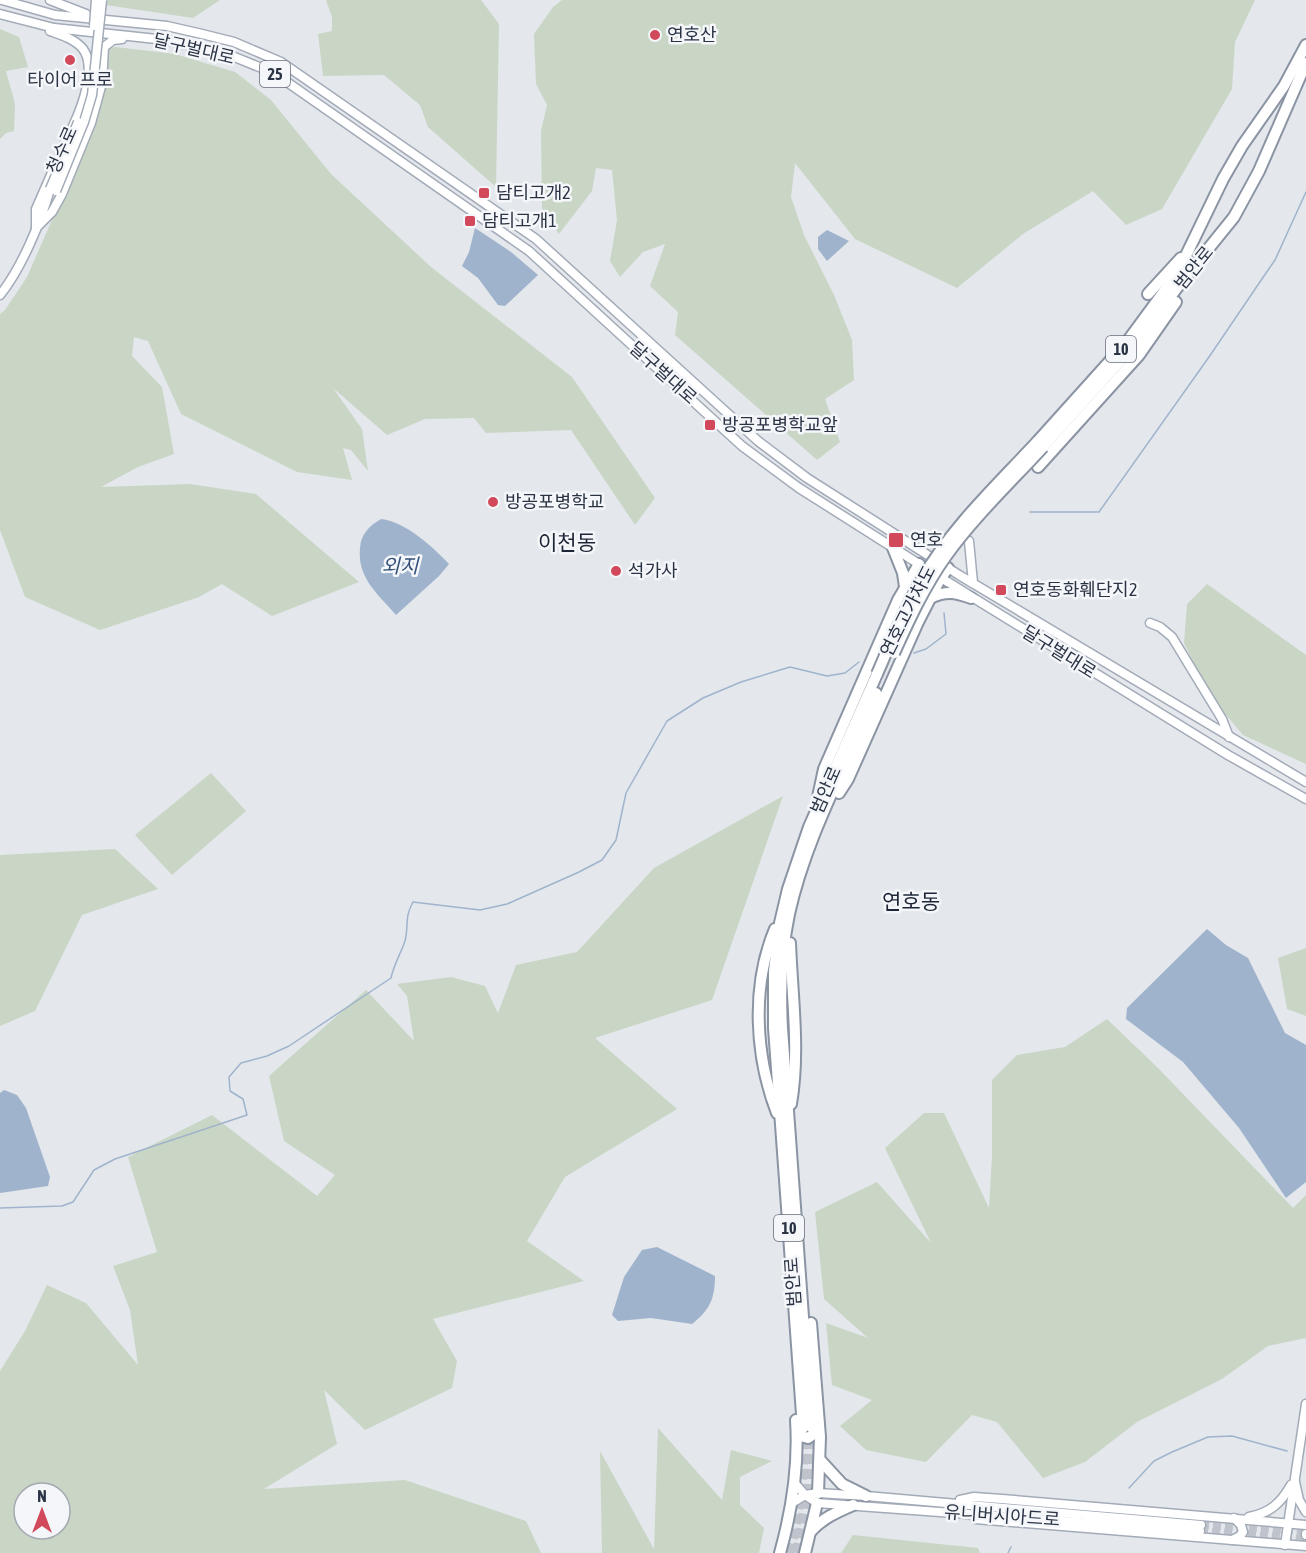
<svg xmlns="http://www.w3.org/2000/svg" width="1306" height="1553" font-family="'Asap Condensed','Noto Sans KR',sans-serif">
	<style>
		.green { fill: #c9d6c5; fill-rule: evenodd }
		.water { fill: #9fb4cc }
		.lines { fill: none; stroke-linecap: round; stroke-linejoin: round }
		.stream { stroke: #9fb4cc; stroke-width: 1.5 }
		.major-tunnel { stroke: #bfc3cb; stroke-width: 8; stroke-dasharray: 8 4; stroke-linecap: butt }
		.highway-tunnel { stroke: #bfc3cb; stroke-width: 10; stroke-dasharray: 10 5; stroke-linecap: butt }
		.major-casing { stroke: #a3abb8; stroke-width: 11 }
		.highway-casing { stroke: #8b94a3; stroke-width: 14 }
		.major { stroke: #fff; stroke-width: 8 }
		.highway { stroke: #fff; stroke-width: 10 }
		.major-bridge-casing { stroke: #a3abb8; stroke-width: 11; stroke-linecap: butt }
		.highway-bridge-casing { stroke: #8b94a3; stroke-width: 14; stroke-linecap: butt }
		.major-bridge { stroke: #fff; stroke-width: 8 }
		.highway-bridge { stroke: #fff; stroke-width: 10 }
		.poi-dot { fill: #d1495b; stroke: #f4f6f9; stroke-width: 2 }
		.labels { text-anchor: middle; stroke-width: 5; stroke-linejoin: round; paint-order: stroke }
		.shield { fill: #f4f6f9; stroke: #676e7b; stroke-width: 1.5 }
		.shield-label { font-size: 16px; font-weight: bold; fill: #2b3445 }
		.poi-label { font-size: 18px; fill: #2b3445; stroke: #f4f6f9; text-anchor: start }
		.street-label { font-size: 18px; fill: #2b3445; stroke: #f4f6f9 }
		.water-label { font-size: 20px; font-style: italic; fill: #34527a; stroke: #f4f6f9 }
		.quarter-label { font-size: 21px; fill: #1d2536; stroke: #f4f6f9 }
	</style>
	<rect width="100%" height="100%" fill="#e4e7ec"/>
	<g class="green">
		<polygon points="107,0 220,0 193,18 106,5"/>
		<polygon points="326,0 481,0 499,24 496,187 428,127 420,105 384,75 323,76 318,34 332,31 332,17"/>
		<polygon points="562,0 1255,0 1235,42 1232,89 1162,209 1126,225 1093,191 1023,234 957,288 855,239 795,163 791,197 804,235 834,295 852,340 854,380 825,399 840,442 817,460 675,335 678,312 650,286 665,244 643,252 620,277 610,261 617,220 612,170 596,168 592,191 559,234 542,208 541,131 547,105 536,84 534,34 553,7"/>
		<polygon points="0,29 19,37 28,67 6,71 15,104 14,131 6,133 0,139"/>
		<polygon points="116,47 175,54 235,72 271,100 331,174 431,267 572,377 655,498 635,525 571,430 486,433 474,418 425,419 387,435 333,388 362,429 368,471 351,450 343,448 352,480 297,472 181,414 148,341 134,337 132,356 162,387 174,454 138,467 101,487 190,484 256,494 359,582 272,616 222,584 199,597 100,630 25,597 0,530 0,314 5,310 27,277 98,115 104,88 106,48"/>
		<polygon points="1207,584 1306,655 1306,764 1243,735 1207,692 1184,643 1187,604"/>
		<polygon points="211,773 246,811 172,875 135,835"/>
		<path d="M783,796L712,1000L595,1038L677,1109L565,1177L527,1241L584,1281L433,1319L457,1361L452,1388L365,1430L324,1390L337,1444L264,1489L405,1480L526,1521L541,1553H0V1371L25,1331L47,1285L86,1303L138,1365L130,1310L113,1266L157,1252L128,1157L212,1115L317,1196L335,1175L284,1141L269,1076L366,990L414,1041L407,996L397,984L451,977L485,986L498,1013L516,965L577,952L654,868ZM24,1493H60V1529H24Z"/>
		<polygon points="115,849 158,889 82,915 35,1011 0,1026 0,855"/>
		<polygon points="1306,948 1306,1016 1287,1009 1278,958"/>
		<polygon points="1107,1019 1158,1068 1293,1208 1306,1195 1306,1338 1268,1346 1222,1379 1137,1422 1085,1462 1043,1478 997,1422 972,1415 926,1462 866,1450 840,1426 872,1400 832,1385 826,1323 868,1338 824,1299 815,1212 877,1182 931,1243 885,1148 924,1113 944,1113 989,1208 992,1156 992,1080 1017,1055 1065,1047"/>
		<polygon points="658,1428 722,1500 731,1450 772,1461 740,1477 740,1505 764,1528 759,1553 602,1553 600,1451 654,1549"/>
		<polygon points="853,1535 978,1548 980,1553 841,1553"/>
	</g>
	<g class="water">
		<polygon points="475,228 511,252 538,275 505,306 498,305 478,278 462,266 469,252"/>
		<polygon points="827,230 849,241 827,261 818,249 818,237"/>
		<path d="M381,519C406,522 432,546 449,564L439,576L396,615C378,594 357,578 360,548C361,534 369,526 381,519Z"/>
		<polygon points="1207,929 1226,945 1248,958 1285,1033 1306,1045 1306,1182 1286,1198 1239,1128 1183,1062 1126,1019 1127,1008"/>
		<polygon points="4,1090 17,1095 26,1108 50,1177 48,1186 0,1193 0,1093"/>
		<path d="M657,1247L715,1276C715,1298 710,1310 692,1324L651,1318L618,1321L612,1315L624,1277L642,1250Z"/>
	</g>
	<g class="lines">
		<g class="stream">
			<polyline points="1030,512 1099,512 1209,357 1266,273 1275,260 1306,192"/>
			<polyline points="914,653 926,649 946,634 944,613"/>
			<path d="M0,1208L62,1206L73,1202L94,1170L115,1159L247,1115L243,1099L230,1091L229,1077L241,1063L267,1056L289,1046L391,978C394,964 401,953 405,941C409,925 404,918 413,902L480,910L507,904L579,872L602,860L616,840L626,793L667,721L703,698L741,682L790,667L827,676L845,673L859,662"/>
			<polyline points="1129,1488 1154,1461 1172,1452 1208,1437 1232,1436 1287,1451"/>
			<polyline points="1008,1553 1011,1547"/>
		</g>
		<g class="major-tunnel">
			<polyline points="1201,1525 1306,1531"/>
			<polyline points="1200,1531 1306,1539"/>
		</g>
		<g class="highway-tunnel">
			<path d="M789,1553C800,1513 805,1470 803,1428"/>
			<polyline points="797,1553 808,1489 811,1428"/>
		</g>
		<g class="major-casing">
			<g id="major">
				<polyline points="2,0 55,15 167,26 202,34 234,42 281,62 536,239 758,441 807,478 959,575 1306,782"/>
				<polyline points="50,0 86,14"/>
				<polyline points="0,14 54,28 166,40 232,56 274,73 529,251 742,446 799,488 922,566"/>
				<path d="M50,31C61,35 75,39 83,49C97,68 82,107 73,126"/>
				<polyline points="36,228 36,209 65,143"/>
				<polyline points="36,228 52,212 62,194 91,123 102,83 104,47 113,40 122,39"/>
				<path d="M0,295C21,269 41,222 50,189"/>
				<polyline points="969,541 973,583"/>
				<polyline points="938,576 1228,755 1306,799"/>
				<polyline points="1150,623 1160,627 1172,637 1222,719 1229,737"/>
				<polyline points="794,1482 805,1495 817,1503 1200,1531"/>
				<polyline points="1295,1482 1299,1500 1306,1512"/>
				<polyline points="960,1500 974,1497 1002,1499 1306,1525"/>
				<polyline points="792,1503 805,1495 818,1493 866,1496 1201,1525"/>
				<path d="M1249,1517C1270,1513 1281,1503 1291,1485"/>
				<polyline points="975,1519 1306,1546"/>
				<polyline points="1306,1534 1306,1535"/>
				<polyline points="1232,1540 1240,1536 1243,1532 1241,1525 1234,1518"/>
				<polyline points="1285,1545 1306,1404"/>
			</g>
		</g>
		<g class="highway-casing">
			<g id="highway">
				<polyline points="1148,294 1181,258"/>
				<polyline points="1037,442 1127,342 1177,274 1223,179 1242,146 1284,86 1306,45"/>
				<polyline points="1043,447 1133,347 1179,285 1234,217 1259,171 1306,63"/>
				<polyline points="1038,467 1139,355 1176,302"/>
				<polyline points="893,548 903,573 905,587"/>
				<path d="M930,598C946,591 954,592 971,598"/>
				<polyline points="839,793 848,779 918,622 939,581 948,568"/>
				<polyline points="818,797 824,769 898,600 919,564"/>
				<path d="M775,929C751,986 755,1056 777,1113"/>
				<path d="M790,943C792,996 800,1051 791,1104"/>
				<polyline points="811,1323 820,1437 818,1493"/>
				<path d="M811,1427L782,1028C780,990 781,952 789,914C806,837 846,766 876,693"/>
				<polyline points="803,1428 774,1028 774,971 780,923 788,889 809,827 877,674"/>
				<polyline points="797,1435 808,1438 819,1430"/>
				<polyline points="820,1460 842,1484 866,1496"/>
				<path d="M811,1531C823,1518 837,1512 853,1505"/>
				<path d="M780,1553C792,1510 799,1465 796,1420"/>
				<polyline points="805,1553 817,1503"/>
			</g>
		</g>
		<use href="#major" class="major"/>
		<use href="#highway" class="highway"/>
		<g class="major-bridge-casing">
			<g id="major-bridge">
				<polyline points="94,26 96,0"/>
				<polyline points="50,189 78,122"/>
				<polyline points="56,191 84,122 92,95 102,0"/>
			</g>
		</g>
		<g class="highway-bridge-casing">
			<g id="highway-bridge">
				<path d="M894,653C909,620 924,587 946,556C974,517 1010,483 1043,447"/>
				<path d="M877,674C891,642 904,609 922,579C952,527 997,485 1037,442"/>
			</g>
		</g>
		<use href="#major-bridge" class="major-bridge"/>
		<use href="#highway-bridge" class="highway-bridge"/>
	</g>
	<g class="poi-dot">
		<circle cx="655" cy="35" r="6"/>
		<circle cx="70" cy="60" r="6"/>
		<rect x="478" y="187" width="12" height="12" rx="3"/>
		<rect x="464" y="215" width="12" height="12" rx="3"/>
		<rect x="704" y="419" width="12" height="12" rx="3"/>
		<circle cx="493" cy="502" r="6"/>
		<rect x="888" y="532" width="16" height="16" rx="3"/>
		<circle cx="616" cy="571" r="6"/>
		<rect x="995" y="584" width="12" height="12" rx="3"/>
	</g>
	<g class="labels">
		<g class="shield">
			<rect x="260" y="61" width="30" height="26" rx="4.5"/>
			<rect x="1106" y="336" width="30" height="26" rx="4.5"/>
			<rect x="774" y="1215" width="30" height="26" rx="4.5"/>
		</g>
		<g class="shield-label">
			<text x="275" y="80">25</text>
			<text x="1121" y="355">10</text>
			<text x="789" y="1234">10</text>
		</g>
		<g class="poi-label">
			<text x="667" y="41">연호산</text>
			<text x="70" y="86" text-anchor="middle">타이어 프로</text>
			<text x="496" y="199">담티고개2</text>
			<text x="482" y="227">담티고개1</text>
			<text x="722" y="431">방공포병학교앞</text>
			<text x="505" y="508">방공포병학교</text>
			<text x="910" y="546">연호</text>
			<text x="628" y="577">석가사</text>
			<text x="1013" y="596">연호동화훼단지2</text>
		</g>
		<g class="street-label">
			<text transform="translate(194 49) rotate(13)" y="6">달구벌대로</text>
			<text transform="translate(62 150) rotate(-66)" y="6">청수로</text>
			<text transform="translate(1194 268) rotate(-51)" y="6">범안로</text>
			<text transform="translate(663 373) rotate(42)" y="6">달구벌대로</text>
			<text transform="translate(908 611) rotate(-63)" y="6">연호고가차도</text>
			<text transform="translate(1059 652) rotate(32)" y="6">달구벌대로</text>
			<text transform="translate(826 790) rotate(-66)" y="6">범안로</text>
			<text transform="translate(793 1282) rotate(-94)" y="6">범안로</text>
			<text transform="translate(1002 1516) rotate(4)" y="6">유니버시아드로</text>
		</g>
		<g class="water-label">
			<text x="400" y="573">외지</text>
		</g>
		<g class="quarter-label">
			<text x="567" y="550">이천동</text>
			<text x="911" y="909">연호동</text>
		</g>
	</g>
	<g transform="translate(42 1511)"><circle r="28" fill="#f4f6f9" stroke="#a4a8b1" stroke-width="1.5"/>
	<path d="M0-4.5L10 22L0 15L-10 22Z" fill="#d1495b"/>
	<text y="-9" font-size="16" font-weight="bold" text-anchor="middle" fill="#2b3445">N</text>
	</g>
</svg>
